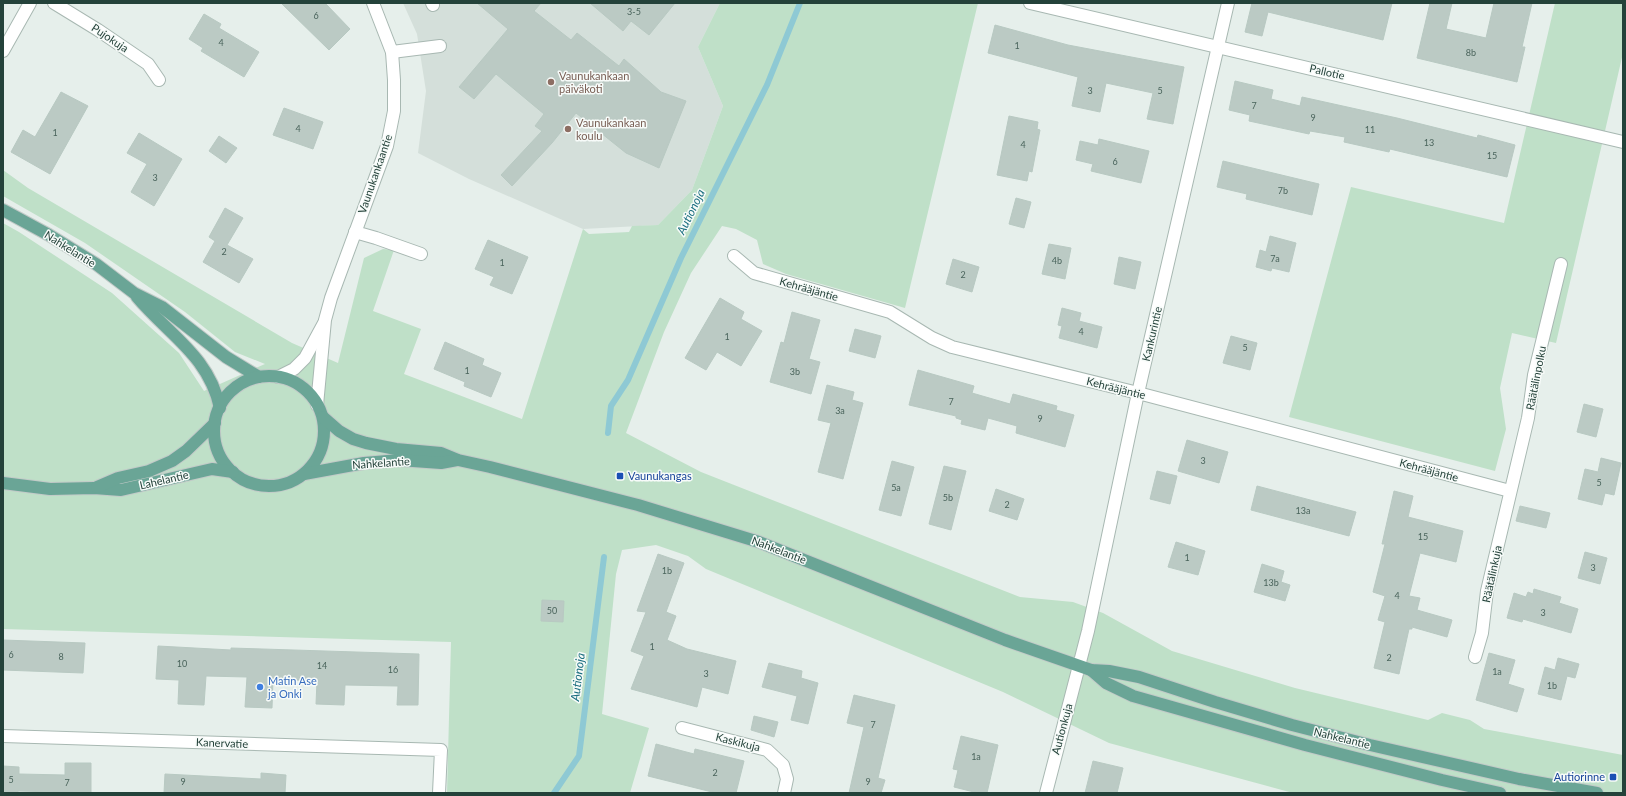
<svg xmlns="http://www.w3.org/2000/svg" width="1626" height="796" font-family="Lato,sans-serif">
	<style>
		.built { fill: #d4dfda }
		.green { fill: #bfe0c8 }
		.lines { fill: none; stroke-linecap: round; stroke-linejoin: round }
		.stream { stroke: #8ec9d4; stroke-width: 6 }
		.building { fill: #bbcac4; stroke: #b8c9c2 }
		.minor-casing { stroke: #a8b8b2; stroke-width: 14 }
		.major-casing { stroke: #c2cac8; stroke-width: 14 }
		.minor { stroke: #fff; stroke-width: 12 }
		.major { stroke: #6aa596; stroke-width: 12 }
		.education-dot { fill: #8d6e63; stroke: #f7fbf9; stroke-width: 1.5 }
		.transit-dot { fill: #1a4fb4; stroke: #f7fbf9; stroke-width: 1.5 }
		.shop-dot { fill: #3f7fe0; stroke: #f7fbf9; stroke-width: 1.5 }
		.labels { text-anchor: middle; stroke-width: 3; stroke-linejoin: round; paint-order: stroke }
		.number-label { font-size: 9px; fill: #4a645c }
		.street-label { font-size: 11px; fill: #24423a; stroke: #f7fbf9 }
		.education-label { font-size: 11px; fill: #785e54; stroke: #f7fbf9; text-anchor: start }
		.transit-label { font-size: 11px; fill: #164399; stroke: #f7fbf9; text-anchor: start }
		.shop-label { font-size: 11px; fill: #366cbe; stroke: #f7fbf9; text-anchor: start }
		.water-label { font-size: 12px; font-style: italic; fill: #1c6f80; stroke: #f7fbf9 }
	</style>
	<rect width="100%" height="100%" fill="#e6efeb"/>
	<polygon class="built" points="403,3 720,3 698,47 723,106 692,190 658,225 583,229 469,179 418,153 426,91 417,34"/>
	<g class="green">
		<polygon points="720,3 978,3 905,308 786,274 763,264 757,240 736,229 722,226 691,273 664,332 626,433 701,472 1020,597 1073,602 1103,613 1172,651 1295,688 1428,720 1442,713 1470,720 1484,729 1623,755 1623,793 1293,793 1109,743 1003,692 706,569 688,556 656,545 622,550 616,574 602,714 649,728 630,793 447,793 451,642 3,629 3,223 19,232 112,293 179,353 204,391 265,364 235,352 185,312 85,243 3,196 3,170 28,188 292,343 338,363 364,258 383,249 394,250 373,311 421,329 404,374 522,419 583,229 589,234 629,232 632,226 658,225 692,190 723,106 698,47"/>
		<polygon points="1555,3 1623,3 1623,53 1556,343 1512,333 1500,388 1506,429 1495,471 1289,417 1351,187 1504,223"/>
	</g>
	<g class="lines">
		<g class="stream">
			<polyline points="608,433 611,406 628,380 681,258 767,85 800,3"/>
			<polyline points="554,793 579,756 604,557"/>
		</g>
	</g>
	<g class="building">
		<polygon points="281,3 325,3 350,29 329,50"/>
		<polygon points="477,3 541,3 534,11 571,40 577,33 619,66 624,59 661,92 686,101 659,168 626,153 576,113 552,143 512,186 501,175 542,131 535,126 544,114 496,74 474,99 459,87 508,29"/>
		<polygon points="590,3 675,3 649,35 631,21 623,31"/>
		<polygon points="1252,3 1392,3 1383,40 1268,12 1262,36 1245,32"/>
		<polygon points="1430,3 1452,3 1446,29 1486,38 1494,3 1532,3 1522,47 1525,47 1517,82 1417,58"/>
		<polygon points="204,14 221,24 219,28 259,52 244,77 201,51 203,48 189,39"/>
		<polygon points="995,25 1068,45 1184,67 1173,124 1147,119 1153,93 1106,83 1100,112 1072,106 1078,77 988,53"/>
		<polygon points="1235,81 1273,90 1271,99 1300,106 1302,97 1397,118 1477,138 1478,135 1515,145 1507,177 1390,149 1389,152 1344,142 1345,137 1310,131 1309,134 1249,121 1250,115 1229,110"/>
		<polygon points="61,92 88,106 50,174 11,152 23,130 35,137"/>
		<polygon points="284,108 323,122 313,149 273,135"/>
		<polygon points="1009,116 1038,122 1037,129 1040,130 1032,172 1029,171 1027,181 997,175"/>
		<polygon points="139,133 182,159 154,206 131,192 147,164 127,153"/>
		<polygon points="219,136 237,148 226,163 209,151"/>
		<polygon points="1099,139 1149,151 1141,183 1091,171 1093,164 1076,160 1080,141 1098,145"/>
		<polygon points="1223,161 1319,184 1312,215 1246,199 1247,194 1217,187"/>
		<polygon points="1016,198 1031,202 1024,228 1009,224"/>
		<polygon points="225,208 243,218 227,245 253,259 239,283 203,262 215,241 209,237"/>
		<polygon points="1270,236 1296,243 1289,272 1272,268 1271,271 1256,267 1260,250 1266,252"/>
		<polygon points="488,240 528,257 512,294 490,285 494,277 475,269"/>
		<polygon points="1049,244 1071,248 1065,279 1042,274"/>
		<polygon points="1119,257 1141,262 1135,289 1114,284"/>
		<polygon points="953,259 979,267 972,292 946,284"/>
		<polygon points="720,298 744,312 741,319 762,331 741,366 717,352 706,370 685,358"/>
		<polygon points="1062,308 1081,313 1079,321 1102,327 1097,348 1059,338 1062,326 1058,325"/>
		<polygon points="792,312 820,320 809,359 820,362 811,394 770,382 781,342 784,343"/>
		<polygon points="855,329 881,336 875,358 849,351"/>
		<polygon points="1231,336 1257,343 1250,370 1223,363"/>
		<polygon points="445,342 484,359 482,365 501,373 491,397 464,386 465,382 434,369"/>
		<polygon points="918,370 974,386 972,393 1010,404 1013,394 1057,406 1056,410 1074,415 1065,447 1016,433 1017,426 988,418 985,430 961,424 962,420 956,418 956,416 909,405"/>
		<polygon points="827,385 854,392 852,400 863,403 843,479 818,472 831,423 818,420"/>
		<polygon points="1584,404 1603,409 1596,437 1577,432"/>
		<polygon points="1187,440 1228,452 1219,483 1178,471"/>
		<polygon points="1601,458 1621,463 1614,495 1605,493 1602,505 1578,499 1585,469 1598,472"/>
		<polygon points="892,461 914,467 901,516 879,510"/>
		<polygon points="944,466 966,471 951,530 929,524"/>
		<polygon points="1157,471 1177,476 1170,504 1150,499"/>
		<polygon points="1257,486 1356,512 1349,536 1251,510"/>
		<polygon points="996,489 1024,499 1017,520 989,511"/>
		<polygon points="1394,491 1413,496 1408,517 1463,531 1456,562 1420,553 1409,596 1420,598 1417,610 1452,620 1447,637 1412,627 1412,629 1409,629 1399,674 1374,668 1385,622 1378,620 1385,596 1373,592 1385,544 1382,544"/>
		<polygon points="1520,506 1550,513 1546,528 1516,521"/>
		<polygon points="1176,542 1205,551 1198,575 1168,567"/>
		<polygon points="1585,552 1607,558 1600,584 1578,578"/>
		<polygon points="658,554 684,563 666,612 676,616 667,640 687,649 736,661 728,694 702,687 697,707 631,689 644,656 631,651 646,612 637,611"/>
		<polygon points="1262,564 1284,571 1281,582 1290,585 1285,601 1254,592"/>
		<polygon points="1534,589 1561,597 1559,603 1578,609 1571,633 1523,619 1522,622 1507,618 1514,593 1526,597 1528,592 1533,594"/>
		<polygon points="542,600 564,601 563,622 541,621"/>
		<polygon points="3,640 85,643 83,673 3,670"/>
		<polygon points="158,646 231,650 231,648 419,654 418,705 397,705 398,686 345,685 344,705 316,704 317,681 273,679 272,708 245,707 247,677 206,676 204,705 178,704 179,680 156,679"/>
		<polygon points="1489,653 1515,660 1508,684 1524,689 1517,712 1476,700"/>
		<polygon points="1558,658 1579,664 1575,678 1567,676 1561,700 1538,694 1545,667 1555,670"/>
		<polygon points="769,663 802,671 801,678 818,683 808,724 791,720 797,696 762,687"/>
		<polygon points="854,695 895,705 878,778 885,780 881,793 849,793 864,727 847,723"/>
		<polygon points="754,716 778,722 774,737 751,730"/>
		<polygon points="961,736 998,745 987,793 978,793 954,787 958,770 953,769"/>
		<polygon points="656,744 694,754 695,749 744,761 736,793 716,793 648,776"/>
		<polygon points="1093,761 1123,768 1117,793 1085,793"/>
		<polygon points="65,763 91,763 91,793 18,791 18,793 3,793 3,766 19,767 19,774 65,775"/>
		<polygon points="261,773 286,775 285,793 164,793 165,774 261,779"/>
	</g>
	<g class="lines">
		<g class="minor-casing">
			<g id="minor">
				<polyline points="54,3 98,30 148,64 159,80"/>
				<polyline points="432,3 433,5"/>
				<polyline points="1030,3 1623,142"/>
				<polyline points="3,51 30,3"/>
				<polyline points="392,52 440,46"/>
				<polyline points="355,232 376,238 421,254"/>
				<polyline points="734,256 754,273 890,312 932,338 952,347 1138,393 1510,491"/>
				<polyline points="278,377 294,369 305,358 324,323"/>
				<polyline points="317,405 325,320 331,298 387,146 394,111 394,80 392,52 373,3"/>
				<polyline points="1475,657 1482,633 1487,591 1528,418 1534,375 1561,264"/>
				<polyline points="682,728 767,750 783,765 787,779 784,793"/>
				<polyline points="3,736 441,750 439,793"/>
				<polyline points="1046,793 1088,631 1138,393 1228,3"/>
			</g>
		</g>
		<g class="major-casing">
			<g id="major">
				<polyline points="3,210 49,235 96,264 134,293 162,307 226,357 259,377"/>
				<path d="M137,297C169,335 209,356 220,408"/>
				<circle cx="269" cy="431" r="55"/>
				<polyline points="323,417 339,431 353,439 366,443 396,449 441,453 458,460 490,467 638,505 759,542 1005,640 1091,670 1109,671 1139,677 1215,702 1292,725 1370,745 1519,779 1597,793"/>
				<polyline points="304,474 364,463 399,460 441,463 457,460"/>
				<polyline points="3,483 50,489 94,488 121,490 212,469 233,472"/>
				<polyline points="97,487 118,478 149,471 172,461 186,451 215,423"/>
				<polyline points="1091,670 1106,683 1133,696 1305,745 1442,780 1500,793"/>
			</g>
		</g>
		<use href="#minor" class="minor"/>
		<use href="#major" class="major"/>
	</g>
	<g class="education-dot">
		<circle cx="551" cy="82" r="4"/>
		<circle cx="568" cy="129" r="4"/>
	</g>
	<g class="transit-dot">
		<rect x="616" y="472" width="8" height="8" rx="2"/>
		<rect x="1609" y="773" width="8" height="8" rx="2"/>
	</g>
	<circle class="shop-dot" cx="260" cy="687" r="4"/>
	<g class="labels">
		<g class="number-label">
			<text x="634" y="15">3-5</text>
			<text x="316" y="19">6</text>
			<text x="221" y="46">4</text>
			<text x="1017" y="49">1</text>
			<text x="1471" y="56">8b</text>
			<text x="1090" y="94">3</text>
			<text x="1160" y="94">5</text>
			<text x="1254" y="109">7</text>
			<text x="1313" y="121">9</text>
			<text x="298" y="132">4</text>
			<text x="1370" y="133">11</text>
			<text x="55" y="136">1</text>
			<text x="1429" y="146">13</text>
			<text x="1023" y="148">4</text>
			<text x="1492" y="159">15</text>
			<text x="1115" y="165">6</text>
			<text x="155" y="181">3</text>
			<text x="1283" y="194">7b</text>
			<text x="224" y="255">2</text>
			<text x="1275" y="262">7a</text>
			<text x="1057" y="264">4b</text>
			<text x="502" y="266">1</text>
			<text x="963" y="278">2</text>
			<text x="1081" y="335">4</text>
			<text x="727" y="340">1</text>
			<text x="1245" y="351">5</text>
			<text x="467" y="374">1</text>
			<text x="795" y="375">3b</text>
			<text x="951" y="405">7</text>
			<text x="840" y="414">3a</text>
			<text x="1040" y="422">9</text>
			<text x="1203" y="464">3</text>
			<text x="1599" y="486">5</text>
			<text x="896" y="491">5a</text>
			<text x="948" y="501">5b</text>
			<text x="1007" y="508">2</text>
			<text x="1303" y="514">13a</text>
			<text x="1423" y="540">15</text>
			<text x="1187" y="561">1</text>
			<text x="1593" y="571">3</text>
			<text x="667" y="574">1b</text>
			<text x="1271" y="586">13b</text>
			<text x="1397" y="599">4</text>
			<text x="552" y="614">50</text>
			<text x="1543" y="616">3</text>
			<text x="652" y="650">1</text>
			<text x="11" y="658">6</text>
			<text x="61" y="660">8</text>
			<text x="1389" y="661">2</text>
			<text x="182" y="667">10</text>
			<text x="322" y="669">14</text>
			<text x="393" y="673">16</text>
			<text x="1497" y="675">1a</text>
			<text x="706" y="677">3</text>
			<text x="1552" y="689">1b</text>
			<text x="873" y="728">7</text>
			<text x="976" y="760">1a</text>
			<text x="715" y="776">2</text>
			<text x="11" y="783">5</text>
			<text x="183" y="785">9</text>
			<text x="868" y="785">9</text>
			<text x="67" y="786">7</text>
		</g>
		<g class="street-label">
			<text transform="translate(110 38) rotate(34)" y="4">Pujokuja</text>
			<text transform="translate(1327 72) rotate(13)" y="4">Pallotie</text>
			<text transform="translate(375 174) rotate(-71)" y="4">Vaunukankaantie</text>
			<text transform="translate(70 249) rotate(32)" y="4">Nahkelantie</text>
			<text transform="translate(809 289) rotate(16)" y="4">Kehrääjäntie</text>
			<text transform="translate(1152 334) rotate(-77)" y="4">Kankurintie</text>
			<text transform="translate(1536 378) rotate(-79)" y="4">Räätälinpolku</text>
			<text transform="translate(1116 388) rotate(14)" y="4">Kehrääjäntie</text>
			<text transform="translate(381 463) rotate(-4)" y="4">Nahkelantie</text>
			<text transform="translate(1429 470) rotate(15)" y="4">Kehrääjäntie</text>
			<text transform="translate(164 480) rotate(-13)" y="4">Lahelantie</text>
			<text transform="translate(779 550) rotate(21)" y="4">Nahkelantie</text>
			<text transform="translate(1492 574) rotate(-78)" y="4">Räätälinkuja</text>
			<text transform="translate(1062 729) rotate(-75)" y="4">Autionkuja</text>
			<text transform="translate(1342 738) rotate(14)" y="4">Nahkelantie</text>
			<text transform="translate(738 742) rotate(14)" y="4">Kaskikuja</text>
			<text transform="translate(222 743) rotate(2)" y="4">Kanervatie</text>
		</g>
		<g class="education-label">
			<text x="559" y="80">Vaunukankaan<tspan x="559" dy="13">päiväkoti</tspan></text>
			<text x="576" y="127">Vaunukankaan<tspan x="576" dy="13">koulu</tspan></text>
		</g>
		<g class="transit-label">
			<text x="628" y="480">Vaunukangas</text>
			<text x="1605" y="781" text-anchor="end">Autiorinne</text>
		</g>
		<g class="shop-label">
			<text x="268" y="685">Matin Ase<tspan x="268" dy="13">ja Onki</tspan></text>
		</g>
		<g class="water-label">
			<text transform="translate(691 212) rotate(-64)" y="4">Autionoja</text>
			<text transform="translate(578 677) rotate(-83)" y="4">Autionoja</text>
		</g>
	</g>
	<rect width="1626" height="796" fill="none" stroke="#24423a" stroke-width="8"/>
</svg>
